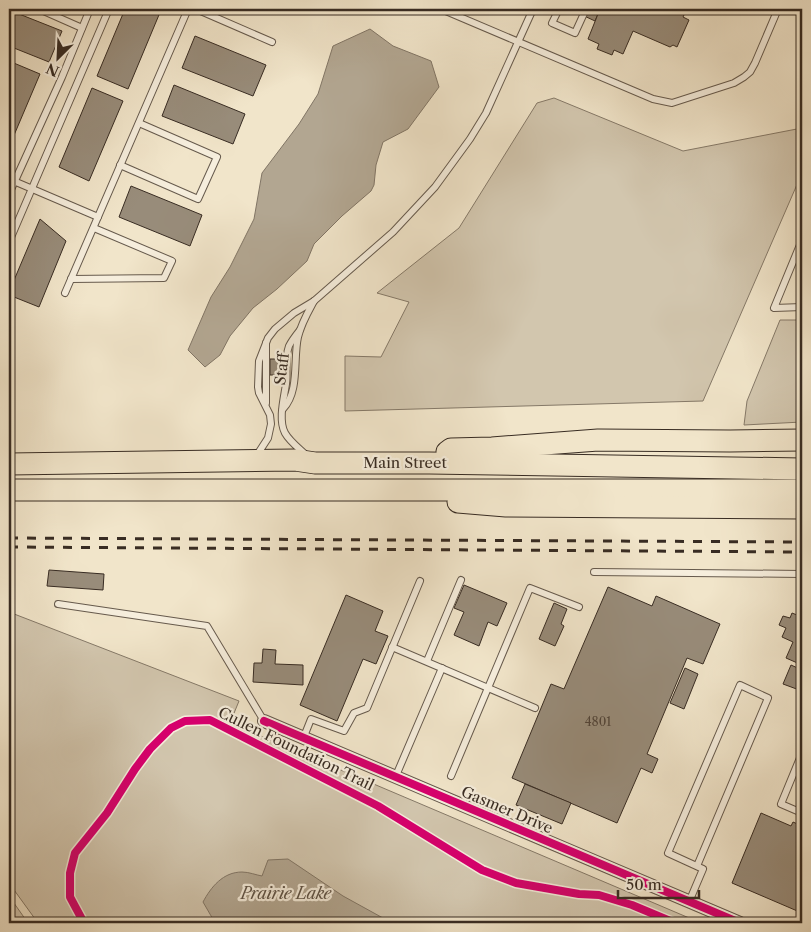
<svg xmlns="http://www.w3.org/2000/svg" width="811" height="932" font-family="'Libre Caslon Text',serif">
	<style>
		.green { fill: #d2c6ae; stroke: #857968 }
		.water { fill: #b2a691; stroke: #817565 }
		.building { fill: #988c7a; stroke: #382c23 }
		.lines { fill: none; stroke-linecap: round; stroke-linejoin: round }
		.service-casing { stroke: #665a4d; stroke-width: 8 }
		.minor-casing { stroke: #665a4d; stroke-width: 14 }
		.trunk-casing { stroke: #382c23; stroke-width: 23 }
		.service { stroke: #f6eedd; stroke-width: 6 }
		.minor { stroke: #f6eedd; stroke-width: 12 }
		.trunk { stroke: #f1e5ca; stroke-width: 21 }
		.rail { stroke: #382c23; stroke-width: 3; stroke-dasharray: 9 9; stroke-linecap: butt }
		.cycleway-casing { stroke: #f6eedd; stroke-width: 11 }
		.cycleway { stroke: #d6006c; stroke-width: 8 }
		.labels { text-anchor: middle; stroke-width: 4.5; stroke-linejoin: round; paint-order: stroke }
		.number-label { font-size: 12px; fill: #504439 }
		.street-label { font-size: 15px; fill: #382c23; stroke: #f6eedd }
		.water-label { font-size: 16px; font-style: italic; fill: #5d5144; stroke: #f6eedd }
	</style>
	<rect width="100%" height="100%" fill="#f1e5ca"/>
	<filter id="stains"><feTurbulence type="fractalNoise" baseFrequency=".004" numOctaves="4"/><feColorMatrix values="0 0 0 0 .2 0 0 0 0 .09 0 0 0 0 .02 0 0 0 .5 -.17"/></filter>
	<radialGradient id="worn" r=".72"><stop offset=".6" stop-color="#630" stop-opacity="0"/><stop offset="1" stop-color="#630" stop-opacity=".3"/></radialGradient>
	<g class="green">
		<polygon points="554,98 683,151 802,128 802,173 703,401 345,411 345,356 381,357 409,302 377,293 459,228 537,103"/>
		<polygon points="780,320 802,320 802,422 744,425 747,401"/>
		<polygon points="9,612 239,701 230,723 701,923 38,923 9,883"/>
		<polygon points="9,896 28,923 9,923"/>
	</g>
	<g class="water">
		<polygon points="370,29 393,46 431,61 439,87 408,129 383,142 376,165 374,185 371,191 342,216 314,244 307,261 277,289 253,308 230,336 220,355 205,367 188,350 211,297 230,267 254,219 262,173 299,124 318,94 333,46"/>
		<path d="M288,859L343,896L392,923H214V921L203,902C211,887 223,872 242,872C249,872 256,875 262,876L268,860Z"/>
	</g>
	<g class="building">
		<polygon points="125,9 161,10 128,89 97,76"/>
		<polygon points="582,9 600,9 595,21 580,14"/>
		<polygon points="600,9 669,9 684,15 683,17 689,20 677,47 673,45 670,47 633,31 623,54 614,50 612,55 597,49 599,44 588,39"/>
		<polygon points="9,10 62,31 49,62 9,46"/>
		<polygon points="195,36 266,65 253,96 182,68"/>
		<polygon points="9,61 40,74 9,147"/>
		<polygon points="174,85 245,114 233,144 162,116"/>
		<polygon points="92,88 123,101 89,181 59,167"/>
		<polygon points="131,186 202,215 190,246 119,217"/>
		<polygon points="40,219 66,241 39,307 9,295 9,292"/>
		<rect x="270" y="359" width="12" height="16"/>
		<polygon points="49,570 104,574 103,590 47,586"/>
		<polygon points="464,585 507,603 497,626 488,622 479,646 454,635 464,612 454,608"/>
		<polygon points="608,587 652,606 656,596 720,624 703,664 687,658 647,754 658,759 652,773 641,768 617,823 512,778 551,684 564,689"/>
		<polygon points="346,595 383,611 375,631 388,636 376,664 363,659 337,721 300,705"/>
		<polygon points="554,603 567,609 561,624 564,626 555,646 539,639"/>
		<polygon points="792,613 802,617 802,665 786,658 793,642 782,637 786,628 779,625 783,616 790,618"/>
		<polygon points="263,649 276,650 275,664 303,665 303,685 253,682 254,663 262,663"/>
		<polygon points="791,665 802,670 802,691 783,684"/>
		<polygon points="685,668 698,674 684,709 670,703"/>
		<polygon points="525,784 571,803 562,824 516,805"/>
		<polygon points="761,813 791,826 793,822 802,826 802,913 732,883"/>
	</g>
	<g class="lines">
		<g class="service-casing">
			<g id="service">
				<polyline points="39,9 82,28"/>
				<polyline points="196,9 272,42"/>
				<polyline points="441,9 653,99 672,103 734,83 744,77 750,72 755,63 778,9"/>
				<polyline points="559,9 552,23 575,33 586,9"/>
				<polyline points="120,165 198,199 217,157 139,123"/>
				<polyline points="9,179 98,217"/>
				<polyline points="9,194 62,77 90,9"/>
				<polyline points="802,240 774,308 802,307"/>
				<polyline points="9,242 109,9"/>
				<polyline points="71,279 164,278 172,261 94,228"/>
				<polyline points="65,293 188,9"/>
				<path d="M300,330C296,335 292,340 289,346C284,360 288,371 286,384C284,398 278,420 285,433C290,442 300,449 307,456"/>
				<polyline points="266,403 266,343"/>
				<path d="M283,409C300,391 293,359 298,337C301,324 308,312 314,301"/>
				<polyline points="257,455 268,438 271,424 270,415 259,393 258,387 259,361 268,338 275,329 294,313 314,301 393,232 435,187 470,139 486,113 533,9"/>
				<polyline points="594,572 802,574"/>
				<polyline points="58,604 207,626 264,721"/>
				<polyline points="392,647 535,708"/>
				<polyline points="427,661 461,580"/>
				<polyline points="303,739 311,719 344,731 354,713 367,708 420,581"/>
				<polyline points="802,753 781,804 802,813"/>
				<polyline points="451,776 530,588 579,607"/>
				<polyline points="395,778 442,668"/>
				<polyline points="689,902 703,869 668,853 740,685 768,698 697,866"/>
			</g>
		</g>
		<g class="minor-casing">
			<polyline id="minor" points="264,721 740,923"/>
		</g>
		<g class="trunk-casing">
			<g id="trunk">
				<polyline points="447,452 451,449 492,448 598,440 730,441 802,440"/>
				<polyline points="9,464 295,460 315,463 429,463 802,469"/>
				<polyline points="9,490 802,490"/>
				<polyline points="458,502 506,506 802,508"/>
			</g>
		</g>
		<use href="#service" class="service"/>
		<use href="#minor" class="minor"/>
		<use href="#trunk" class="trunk"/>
		<g class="rail">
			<polyline points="9,538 802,542"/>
			<polyline points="9,547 802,552"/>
		</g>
		<g class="cycleway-casing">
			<g id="cycleway">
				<polyline points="264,721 740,923"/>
				<polyline points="84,923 70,897 70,873 75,853 107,813 135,769 150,749 171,728 185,721 210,720 378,806 482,870 516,883 579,894 599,895 632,905 675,923"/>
			</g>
		</g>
		<use href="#cycleway" class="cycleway"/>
	</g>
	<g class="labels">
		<g class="number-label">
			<text x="598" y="726">4801</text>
		</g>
		<g class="street-label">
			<text transform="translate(282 369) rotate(-83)" y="5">Staff</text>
			<text x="405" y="468">Main Street</text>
			<text transform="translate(296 749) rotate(26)" y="5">Cullen Foundation Trail</text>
			<text transform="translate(507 810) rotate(23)" y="5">Gasmer Drive</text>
		</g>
		<g class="water-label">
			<text x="286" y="899">Prairie Lake</text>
		</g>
	</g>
	<rect width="811" height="932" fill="none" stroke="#f1e5ca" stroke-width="30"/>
	<rect x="10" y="10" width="791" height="912" fill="none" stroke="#382c23" stroke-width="2.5"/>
	<rect x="15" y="15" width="781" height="902" fill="none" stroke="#382c23"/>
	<g transform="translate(58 58) rotate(204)" stroke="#f6eedd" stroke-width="4" paint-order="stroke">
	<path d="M0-4L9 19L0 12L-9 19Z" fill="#382c23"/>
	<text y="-8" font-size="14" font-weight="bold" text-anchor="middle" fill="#382c23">N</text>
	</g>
	<path d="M618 890v8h81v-8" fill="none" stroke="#382c23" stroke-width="2.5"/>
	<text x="626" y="890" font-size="15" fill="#382c23" stroke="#f6eedd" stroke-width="4" paint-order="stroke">50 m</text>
	<rect width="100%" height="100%" filter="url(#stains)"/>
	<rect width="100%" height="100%" fill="url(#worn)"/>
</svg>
